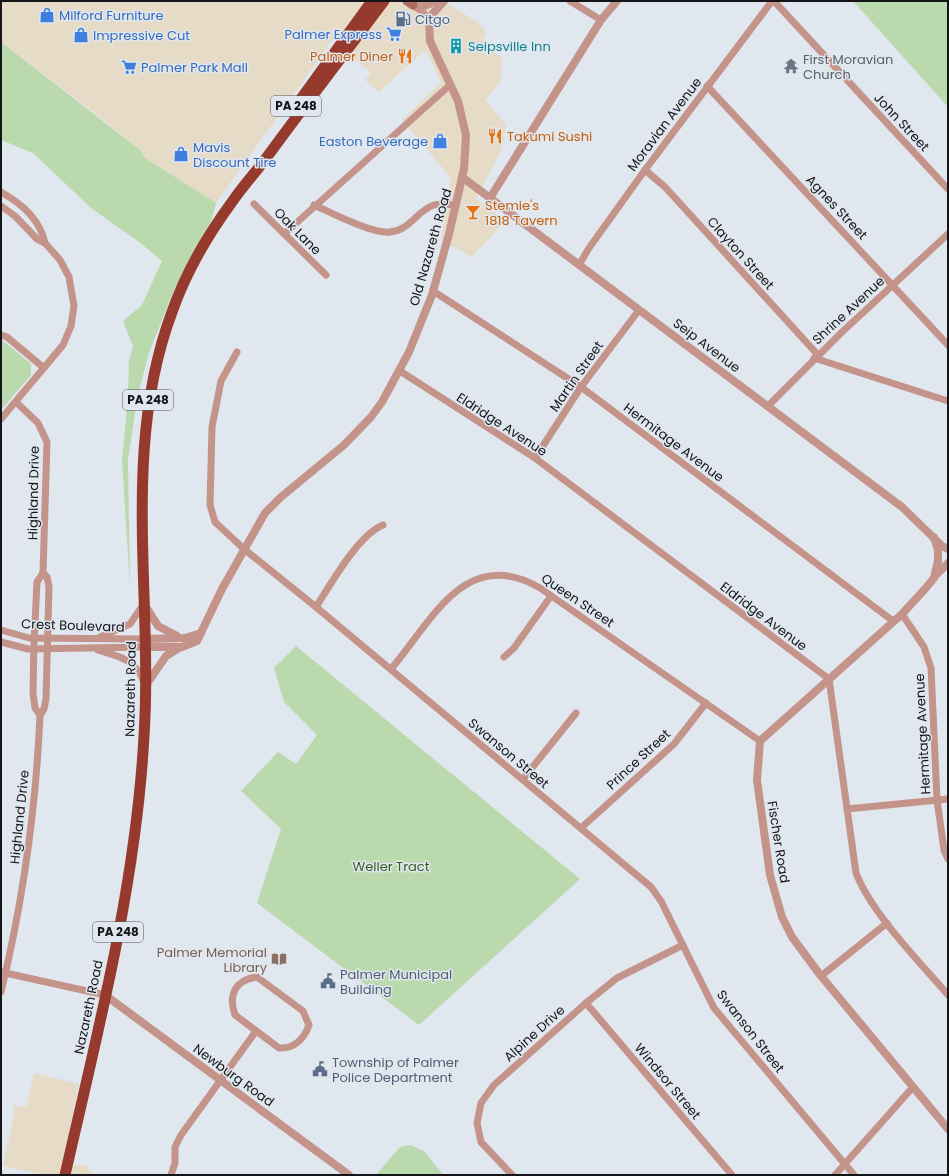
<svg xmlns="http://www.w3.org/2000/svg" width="949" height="1176" font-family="Poppins,sans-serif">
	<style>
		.commercial { fill: #e6dbc7 }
		.green { fill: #bad9ad }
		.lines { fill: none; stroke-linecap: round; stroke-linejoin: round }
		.minor { stroke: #c4938a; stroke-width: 7 }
		.tertiary { stroke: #c4938a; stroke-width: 8 }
		.secondary { stroke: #b0695d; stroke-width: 9 }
		.trunk { stroke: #973a2e; stroke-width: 11 }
		.labels { text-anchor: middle; stroke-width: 3; stroke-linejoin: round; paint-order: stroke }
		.shield { fill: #e0e7ef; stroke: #505458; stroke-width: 1 }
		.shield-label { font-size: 12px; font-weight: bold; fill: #131518 }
		.shop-label { font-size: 13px; fill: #366cbe; stroke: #e0e7ef; text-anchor: start }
		.service-label { font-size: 13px; fill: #4e5e75; stroke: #e0e7ef; text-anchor: start }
		.culture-label { font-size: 13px; fill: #0d838f; stroke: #e0e7ef; text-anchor: start }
		.food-label { font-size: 13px; fill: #c56008; stroke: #e0e7ef; text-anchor: start }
		.worship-label { font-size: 13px; fill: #5b616d; stroke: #e0e7ef; text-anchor: start }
		.street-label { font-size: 13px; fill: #131518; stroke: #e0e7ef }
		.park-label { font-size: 13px; fill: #325e1c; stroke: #e0e7ef }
		.education-label { font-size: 13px; fill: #785e54; stroke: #e0e7ef; text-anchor: end }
	</style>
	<rect width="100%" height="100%" fill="#e0e7ef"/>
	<g class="commercial">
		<polygon points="1,1 447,1 450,5 479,23 486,32 483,41 503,59 500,83 485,99 506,125 502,149 476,199 505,221 472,257 441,240 451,178 402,120 441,83 428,53 424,51 379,92 365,80 371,73 333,39 216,203 145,158 140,150 98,116 1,42"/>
		<polygon points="34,1073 79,1084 60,1175 45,1175 3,1166 14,1115 14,1105 26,1107"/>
		<polygon points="85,1165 94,1175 71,1175 73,1166"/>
	</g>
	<g class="green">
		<polygon points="853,1 948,1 948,107"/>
		<polygon points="1,42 140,150 145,158 216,203 212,219 173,292 149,353 138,394 128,460 130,586 122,461 128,395 129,361 133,346 123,321 142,305 162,261 139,242 91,208 33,153 1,140"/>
		<polygon points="1,339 31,364 31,375 1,410"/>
		<polygon points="296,646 580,879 419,1025 257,903 281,829 241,791 278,752 296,764 317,735 284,702 274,668"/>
		<polygon points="411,1145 425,1152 443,1175 376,1175 400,1147"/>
	</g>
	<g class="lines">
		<g class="minor">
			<polyline points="570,1 601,20"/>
			<polyline points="774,1 948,189"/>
			<polyline points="707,86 948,345"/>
			<polyline points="645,170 665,187 818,355"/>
			<path d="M1,192C21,203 40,220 45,243"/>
			<polyline points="254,204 326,275"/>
			<path d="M314,205C332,213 372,234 390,232C411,230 417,210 434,205C441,203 449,205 456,205"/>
			<polyline points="1,206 15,216 37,239 45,243 60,260 69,277 74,306 71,326 63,345 1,419"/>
			<polyline points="284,234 450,85"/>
			<polyline points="579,265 589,248 645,170 772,1"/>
			<polyline points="433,291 581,387 893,621"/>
			<polyline points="1,335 7,337 44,368"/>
			<polyline points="237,352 221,381 212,427 210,505 215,522 244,549 316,607 651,887 661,901 714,1008 854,1175"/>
			<polyline points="814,358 948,401"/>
			<path d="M400,371L535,458L829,679L856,873C872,914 919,961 948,995"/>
			<polyline points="16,402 38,423 47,442 43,573 37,582 34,643 33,693 35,708 40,715"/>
			<polyline points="768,406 842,332 948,234"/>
			<polyline points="535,458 581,387 639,310"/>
			<path d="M316,607C331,584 358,535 383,525"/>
			<polyline points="902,614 924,647 931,668 937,800 944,850 948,859"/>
			<polyline points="1,630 29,638 145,639"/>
			<polyline points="100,637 130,624 143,605"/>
			<polyline points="1,642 28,649 145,647"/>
			<path d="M98,650C119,657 134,658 143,680"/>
			<polyline points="504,657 514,648 551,596"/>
			<path d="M391,669C431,623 465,544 540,588L760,741"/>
			<polyline points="523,779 576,713"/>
			<polyline points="847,809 948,799"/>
			<polyline points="581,828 674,744 706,703"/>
			<polyline points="1,972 105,995"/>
			<polyline points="821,976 887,923"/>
			<path d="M257,977L303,1011L309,1025C304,1039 294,1049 279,1048L235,1015C228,995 235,980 257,977Z"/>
			<path d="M1,992C23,901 36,808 40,715L44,709L46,699L49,586L47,577L43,573"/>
			<polyline points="586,1003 732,1175"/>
			<polyline points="171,1175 175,1163 175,1147 181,1135 256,1031"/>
			<polyline points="512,1175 481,1142 477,1123 481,1103 494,1085 586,1003 617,978 683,945"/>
			<polyline points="835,1175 913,1087"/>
		</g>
		<g class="tertiary">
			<polyline points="415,5 424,6 437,1"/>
			<polyline points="428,19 444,1"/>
			<polyline points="462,177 902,507 942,546 948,549"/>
			<polyline points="490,198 601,20 617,1"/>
			<polyline points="934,537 938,550 938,561 934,578 925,589 902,614 760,741 757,780 770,875 782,917 792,937 821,976 948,1129"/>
			<polyline points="936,575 948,563"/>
			<polyline points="146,607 158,626 177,636"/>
			<polyline points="145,639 185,638 201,633"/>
			<polyline points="145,647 182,647 197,641 222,589 265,513 281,497 344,445 371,417 382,402 409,352 432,295 449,234 464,169 466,135 458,101 430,41 429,21 421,10 413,5"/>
			<polyline points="146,685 166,656 179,648"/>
			<polyline points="105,995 349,1175"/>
		</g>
		<polyline class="secondary" points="407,1 413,5"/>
		<g class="trunk">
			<polyline points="298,103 372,1"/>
			<path d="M65,1175C98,1030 136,885 144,736C153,594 121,448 172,312C186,272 207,236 232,202C243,186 256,172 267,157C305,105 345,53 384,1"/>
		</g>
	</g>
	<defs>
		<g id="shop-bare" transform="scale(1.2)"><path d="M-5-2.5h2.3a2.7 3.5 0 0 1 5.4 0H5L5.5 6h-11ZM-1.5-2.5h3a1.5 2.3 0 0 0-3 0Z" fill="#3f7fe0" stroke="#e0e7ef" stroke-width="2.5" paint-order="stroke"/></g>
		<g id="fuel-bare" transform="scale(1.2)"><path d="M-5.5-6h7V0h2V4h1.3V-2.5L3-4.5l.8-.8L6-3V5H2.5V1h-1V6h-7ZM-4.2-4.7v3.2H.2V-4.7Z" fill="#5c6f8a" stroke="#e0e7ef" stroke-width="2.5" paint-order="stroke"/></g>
		<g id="supermarket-bare" transform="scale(1.2)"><path d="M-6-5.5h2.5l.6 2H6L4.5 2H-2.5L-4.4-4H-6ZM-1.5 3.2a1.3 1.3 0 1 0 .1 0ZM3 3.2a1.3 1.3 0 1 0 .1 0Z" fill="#3f7fe0" stroke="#e0e7ef" stroke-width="2.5" paint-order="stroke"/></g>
		<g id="building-bare" transform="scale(1.2)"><path d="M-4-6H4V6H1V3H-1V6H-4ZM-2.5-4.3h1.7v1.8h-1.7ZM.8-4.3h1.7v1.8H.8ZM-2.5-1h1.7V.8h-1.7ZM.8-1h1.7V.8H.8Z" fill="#0f9aa8" stroke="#e0e7ef" stroke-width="2.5" paint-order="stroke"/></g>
		<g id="restaurant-bare" transform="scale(1.2)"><path d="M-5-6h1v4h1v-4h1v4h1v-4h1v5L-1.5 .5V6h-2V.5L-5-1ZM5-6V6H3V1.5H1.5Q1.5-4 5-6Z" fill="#e8710a" stroke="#e0e7ef" stroke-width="2.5" paint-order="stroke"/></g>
		<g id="temple-bare" transform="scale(1.2)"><path d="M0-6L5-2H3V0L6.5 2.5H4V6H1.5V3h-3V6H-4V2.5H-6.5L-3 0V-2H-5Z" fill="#6b7280" stroke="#e0e7ef" stroke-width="2.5" paint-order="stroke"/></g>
		<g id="bar-bare" transform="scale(1.2)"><path d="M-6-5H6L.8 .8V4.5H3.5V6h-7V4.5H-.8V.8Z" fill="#e8710a" stroke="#e0e7ef" stroke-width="2.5" paint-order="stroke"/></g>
		<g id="library-bare" transform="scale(1.2)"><path d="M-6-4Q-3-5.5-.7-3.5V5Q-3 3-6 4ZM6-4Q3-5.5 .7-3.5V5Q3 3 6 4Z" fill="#8d6e63" stroke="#e0e7ef" stroke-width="2.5" paint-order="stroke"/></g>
		<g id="civic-bare" transform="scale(1.2)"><path d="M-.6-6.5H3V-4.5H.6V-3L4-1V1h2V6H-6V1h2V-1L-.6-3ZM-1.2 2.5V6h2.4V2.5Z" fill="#5c6f8a" stroke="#e0e7ef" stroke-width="2.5" paint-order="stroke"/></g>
	</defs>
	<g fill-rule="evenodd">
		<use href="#shop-bare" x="47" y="15"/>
		<use href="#fuel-bare" x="403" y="19"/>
		<use href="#supermarket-bare" x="394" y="34"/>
		<use href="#shop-bare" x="81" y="35"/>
		<use href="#building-bare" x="456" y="46"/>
		<use href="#restaurant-bare" x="405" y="56"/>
		<use href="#temple-bare" x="791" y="66"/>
		<use href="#supermarket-bare" x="129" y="67"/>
		<use href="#restaurant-bare" x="495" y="136"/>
		<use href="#shop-bare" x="440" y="141"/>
		<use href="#shop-bare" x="181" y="154"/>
		<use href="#bar-bare" x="473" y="212"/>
		<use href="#library-bare" x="279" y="959"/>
		<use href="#civic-bare" x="328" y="981"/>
		<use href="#civic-bare" x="320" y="1069"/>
	</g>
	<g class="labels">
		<g class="shield">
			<rect x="271" y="96" width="50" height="20" rx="3"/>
			<rect x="123" y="390" width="50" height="20" rx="3"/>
			<rect x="93" y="922" width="50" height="20" rx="3"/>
		</g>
		<g class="shield-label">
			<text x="296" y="110">PA 248</text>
			<text x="148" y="404">PA 248</text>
			<text x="118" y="936">PA 248</text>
		</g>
		<g class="shop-label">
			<text x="59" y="20">Milford Furniture</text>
			<text x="382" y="39" text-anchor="end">Palmer Express</text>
			<text x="93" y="40">Impressive Cut</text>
			<text x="141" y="72">Palmer Park Mall</text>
			<text x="428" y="146" text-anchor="end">Easton Beverage</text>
			<text x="193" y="152">Mavis<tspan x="193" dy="15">Discount Tire</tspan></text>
		</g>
		<g class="service-label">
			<text x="415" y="24">Citgo</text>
			<text x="340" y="979">Palmer Municipal<tspan x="340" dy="15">Building</tspan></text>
			<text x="332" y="1067">Township of Palmer<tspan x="332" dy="15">Police Department</tspan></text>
		</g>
		<g class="culture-label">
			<text x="468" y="51">Seipsville Inn</text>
		</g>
		<g class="food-label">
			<text x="393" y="61" text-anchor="end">Palmer Diner</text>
			<text x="507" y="141">Takumi Sushi</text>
			<text x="485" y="210">Stemie's<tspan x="485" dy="15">1818 Tavern</tspan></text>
		</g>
		<g class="worship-label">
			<text x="803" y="64">First Moravian<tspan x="803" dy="15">Church</tspan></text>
		</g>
		<g class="street-label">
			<text transform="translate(902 122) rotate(47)" y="5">John Street</text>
			<text transform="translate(664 124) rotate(-53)" y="5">Moravian Avenue</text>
			<text transform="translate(837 207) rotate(47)" y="5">Agnes Street</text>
			<text transform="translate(298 231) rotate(45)" y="5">Oak Lane</text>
			<text transform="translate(430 247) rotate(-74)" y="5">Old Nazareth Road</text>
			<text transform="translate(741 253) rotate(48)" y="5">Clayton Street</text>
			<text transform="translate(848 310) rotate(-43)" y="5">Shrine Avenue</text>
			<text transform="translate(707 345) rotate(37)" y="5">Seip Avenue</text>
			<text transform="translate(576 376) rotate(-55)" y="5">Martin Street</text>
			<text transform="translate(502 424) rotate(33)" y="5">Eldridge Avenue</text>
			<text transform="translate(674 442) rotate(37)" y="5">Hermitage Avenue</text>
			<text transform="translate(33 493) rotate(-89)" y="5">Highland Drive</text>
			<text transform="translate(578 600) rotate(34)" y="5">Queen Street</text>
			<text transform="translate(764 616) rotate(37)" y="5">Eldridge Avenue</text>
			<text transform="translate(73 625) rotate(2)" y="5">Crest Boulevard</text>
			<text transform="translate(130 689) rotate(-89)" y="5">Nazareth Road</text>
			<text transform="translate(922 734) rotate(-93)" y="5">Hermitage Avenue</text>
			<text transform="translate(509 753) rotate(40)" y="5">Swanson Street</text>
			<text transform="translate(638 759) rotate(-43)" y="5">Prince Street</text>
			<text transform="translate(19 817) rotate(-84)" y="5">Highland Drive</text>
			<text transform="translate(779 842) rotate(81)" y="5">Fischer Road</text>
			<text transform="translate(88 1007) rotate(-78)" y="5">Nazareth Road</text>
			<text transform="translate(751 1031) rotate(52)" y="5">Swanson Street</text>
			<text transform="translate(534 1033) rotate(-42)" y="5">Alpine Drive</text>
			<text transform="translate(234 1075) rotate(36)" y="5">Newburg Road</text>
			<text transform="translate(668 1081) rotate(50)" y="5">Windsor Street</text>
		</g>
		<g class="park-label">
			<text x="391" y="871">Weller Tract</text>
		</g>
		<g class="education-label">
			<text x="267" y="957">Palmer Memorial<tspan x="267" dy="15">Library</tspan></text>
		</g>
	</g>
	<rect width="949" height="1176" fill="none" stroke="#131518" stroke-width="4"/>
</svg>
